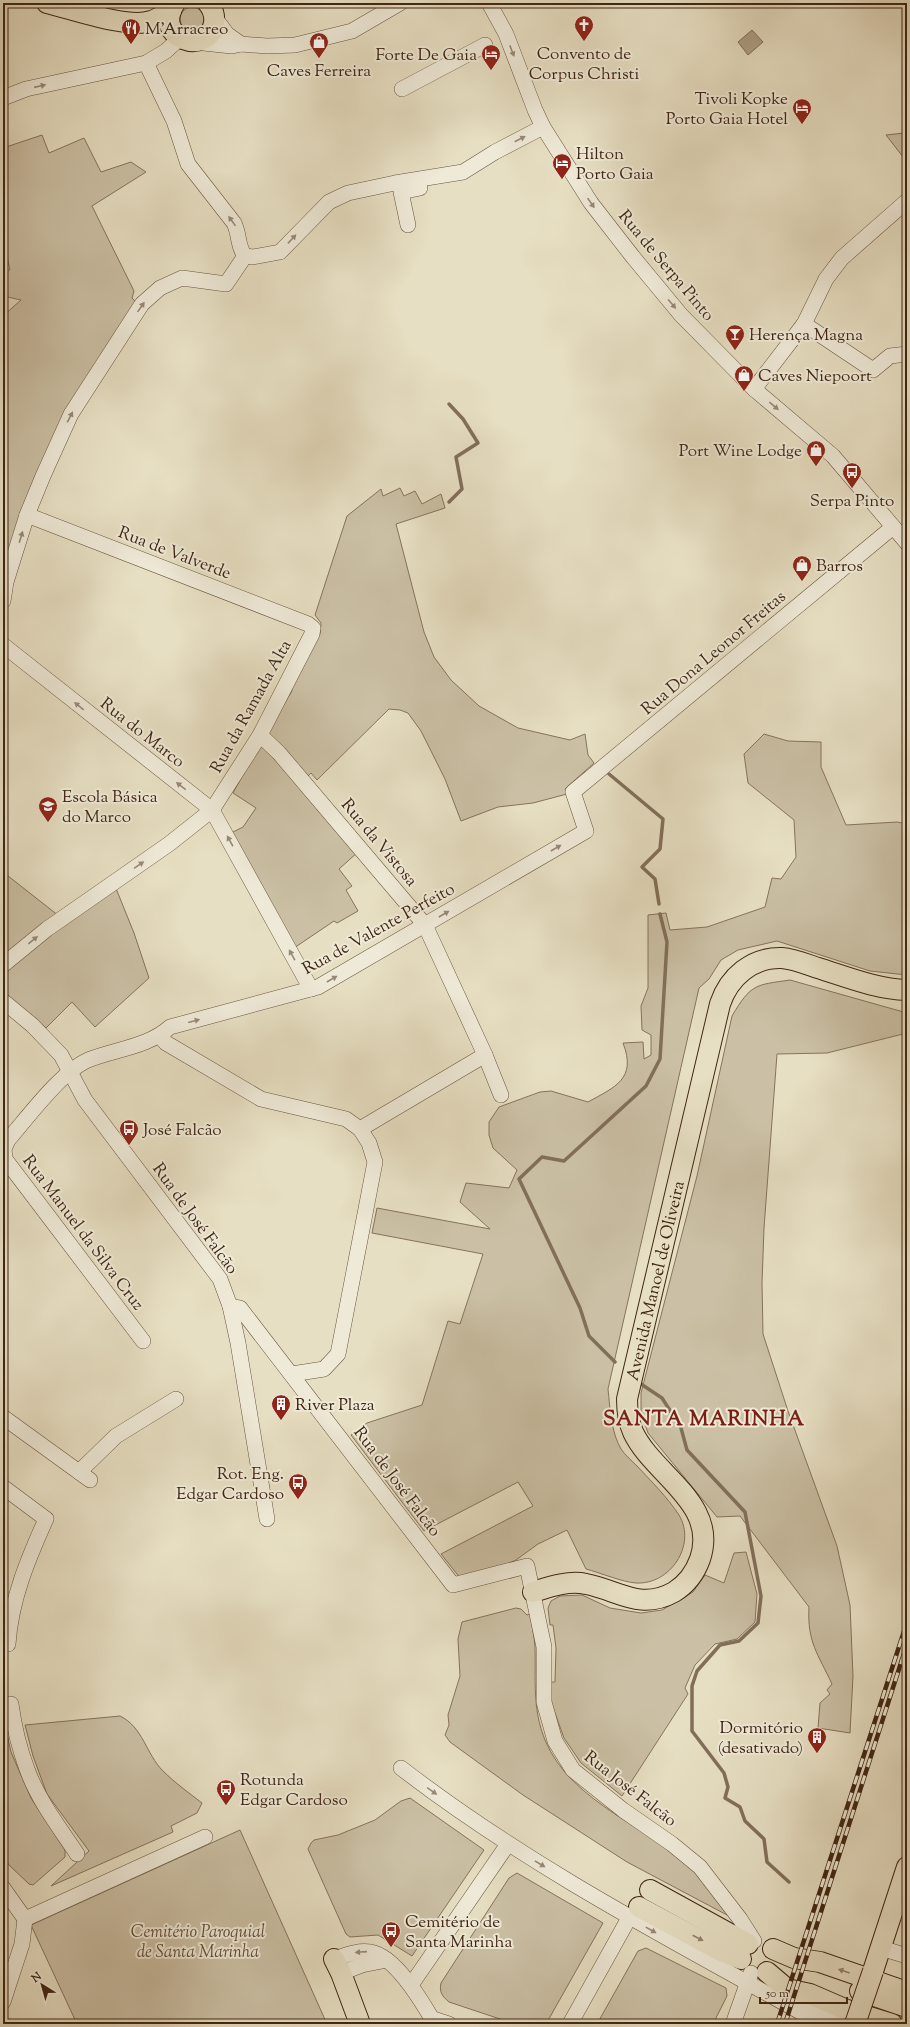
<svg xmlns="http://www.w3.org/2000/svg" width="910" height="2027" font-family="'Sorts Mill Goudy',serif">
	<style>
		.green { fill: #cbc0a5; stroke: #86735c }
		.water { fill: #aea088; stroke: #826f5a }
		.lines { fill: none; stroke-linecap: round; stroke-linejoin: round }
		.stream { stroke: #826f5a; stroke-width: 3.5 }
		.minor-casing { stroke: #6a5440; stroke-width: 16 }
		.major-casing { stroke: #402614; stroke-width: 22 }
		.minor { stroke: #efead8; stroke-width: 15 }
		.major { stroke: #e7dfc3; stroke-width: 20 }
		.rail-casing { stroke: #402614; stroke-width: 4.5 }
		.rail { stroke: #efead8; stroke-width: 3; stroke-dasharray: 9; stroke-linecap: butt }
		.major-bridge-casing { stroke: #402614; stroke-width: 22; stroke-linecap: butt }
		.major-bridge { stroke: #e7dfc3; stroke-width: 20 }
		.oneway { fill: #988876 }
		.oneway2 { fill: #94826c }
		.labels { text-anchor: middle; stroke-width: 4; stroke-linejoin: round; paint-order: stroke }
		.poi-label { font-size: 17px; fill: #402614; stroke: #efead8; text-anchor: start }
		.street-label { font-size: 17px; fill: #402614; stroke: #efead8 }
		.park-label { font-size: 17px; font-style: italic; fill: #634c38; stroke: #efead8 }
		.district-label { font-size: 21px; font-weight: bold; letter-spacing: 1px; fill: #7a1f14; stroke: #efead8 }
	</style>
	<rect width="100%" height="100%" fill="#e7dfc3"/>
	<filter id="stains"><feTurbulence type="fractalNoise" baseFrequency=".005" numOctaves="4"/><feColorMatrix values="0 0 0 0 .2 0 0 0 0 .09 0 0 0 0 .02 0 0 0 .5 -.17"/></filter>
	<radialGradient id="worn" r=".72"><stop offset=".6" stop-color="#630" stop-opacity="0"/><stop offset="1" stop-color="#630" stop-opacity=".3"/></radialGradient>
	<g class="green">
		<circle cx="192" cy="19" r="12"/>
		<polygon points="904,133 907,135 907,162 886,135"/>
		<polygon points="42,135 49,153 84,138 101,172 131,162 146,172 92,206 134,291 132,298 136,302 66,411 3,585 3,316 21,300 3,296 3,270 10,270 3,237 3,148"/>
		<polygon points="400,488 404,496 415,491 422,504 441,494 445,508 396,524 424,632 434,657 451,680 479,706 518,728 570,740 585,734 588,755 594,763 565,789 567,794 533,803 498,807 461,821 445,779 421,731 408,713 400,710 389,709 317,780 311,773 307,777 269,736 268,730 292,691 291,685 320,634 321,623 315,615 347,516 381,489 383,496"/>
		<path d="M764,734L788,741L821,742V767L846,825L897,822L907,824V975L870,971L777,941L738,950L721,960L709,979L699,988L608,1389C610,1408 611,1432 621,1449C625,1455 632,1461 637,1466C652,1482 667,1497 679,1515C697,1545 670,1585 636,1583C622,1582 601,1573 586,1569L567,1530L538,1544L516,1560L488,1573L461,1579L441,1554L533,1506L518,1482L424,1531L351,1435L367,1423L422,1405L448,1321L460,1324L483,1254L372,1233L377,1208L490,1229L460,1202L466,1183L509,1188L517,1170L493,1148L489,1135V1122L499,1107L540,1092L551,1091L588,1102C615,1087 637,1079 623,1043L643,1042L644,1059L651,1055V1035L642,1030L641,1006L648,988V915L666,913L670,930L707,927L765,907L772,878L781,879L796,857L794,820L748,783L744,754Z"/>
		<polygon points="261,742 358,852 339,869 352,886 346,890 358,911 337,923 334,921 294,948 231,833 243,827 256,808 233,793"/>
		<polygon points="3,872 59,916 3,959"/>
		<polygon points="115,886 134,933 149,978 95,1027 72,1002 46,1028 3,995 3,970"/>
		<path d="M790,980L907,1013V1033L827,1053L777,1054L764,1228L762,1283L763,1334L788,1411L837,1546L850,1605L853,1676L850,1733L818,1728L820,1703L830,1694L827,1690L832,1684C818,1654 807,1642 809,1607L740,1516L717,1517L648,1433L641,1413V1393L697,1176L732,1016C751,984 755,985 790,980Z"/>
		<polygon points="746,1552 757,1594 755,1622 737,1639 715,1644 695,1665 685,1688 688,1694 622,1796 581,1763 564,1738 551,1702 551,1682 555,1682 556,1648 553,1625 550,1625 548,1608 551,1601 560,1596 582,1595 610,1608 641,1613 662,1610 693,1592 705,1575 724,1583 734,1553"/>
		<path d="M516,1608L521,1609L527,1615L530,1614C532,1625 534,1636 535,1647C536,1680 532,1708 545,1740C571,1804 654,1828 699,1876C708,1886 716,1893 720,1905L726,1910L727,1915L627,1862L523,1795L450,1742L445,1735L449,1725L448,1715L460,1676L458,1639L462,1622Z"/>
		<path d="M120,1716C143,1727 146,1754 163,1771C175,1783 189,1793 202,1803L197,1813L171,1826L173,1832L51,1886L89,1851L47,1794L33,1756L25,1725Z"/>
		<polygon points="6,1730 11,1752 31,1798 65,1850 65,1857 33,1885 29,1884 9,1865 3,1855 3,1731"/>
		<polygon points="410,1798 484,1850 412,1956 378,1935 350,1937 346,1934 308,1849 311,1843 314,1840 338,1835 375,1820 401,1801"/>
		<polygon points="240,1830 327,2024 77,2024 31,1925"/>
		<path d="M517,1873L603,1923L546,2024H515L449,2002C442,1996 439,1992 441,1983L509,1878Z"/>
		<polygon points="646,1948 726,1988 727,1996 713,2024 597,2024 638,1951"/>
	</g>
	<polygon class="water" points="752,30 763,42 748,55 738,42"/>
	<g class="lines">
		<g class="stream">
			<polyline points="449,502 462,489 456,457 478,443 463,419 449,404"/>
			<polyline points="609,774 663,819 660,849 642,867 655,879 659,904"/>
			<polyline points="615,1362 589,1336 580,1308 519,1179 542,1157 564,1161 646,1086 660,1059 667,942 660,914"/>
			<polyline points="641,1384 662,1398 681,1428 687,1450 745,1512 761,1596 758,1623 739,1641 720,1645 697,1671 692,1686 692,1731 724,1773 728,1787 725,1798 740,1807 745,1821 764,1839 767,1862 789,1882"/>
		</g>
		<g class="minor-casing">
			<g id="minor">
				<polyline points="489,3 506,34 535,110 543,127 591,203 633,257 681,315 754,389 833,456 907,543"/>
				<polyline points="215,18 227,34 241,44"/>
				<polyline points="194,42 232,46 241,44 267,46 295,45 352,31 400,3"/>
				<path d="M146,63L174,121L188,164L234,223C240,235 237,246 245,256"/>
				<polyline points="402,89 485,45"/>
				<polyline points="3,98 26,89 146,63 166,51 180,38"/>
				<polyline points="408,225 401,192 420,188"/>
				<polyline points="245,256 253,257 280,252 329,202 348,193 395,183 463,172 495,152 543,127"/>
				<polyline points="804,324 873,370 890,356 907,354"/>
				<polyline points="754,389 804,324 826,279 842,258 907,201"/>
				<polyline points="3,601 6,582 27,515 43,476 71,414 142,304 160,288 182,278 226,284 245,256"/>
				<polyline points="3,645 212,810 311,989"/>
				<polyline points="260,735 279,753 425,925 485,1055 501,1095"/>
				<polyline points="3,965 47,929 169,844 212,810 260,735 312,634 313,628 308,624 27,515"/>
				<polyline points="3,1001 32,1025 61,1055 85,1100 220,1279 230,1306 238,1343 267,1519"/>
				<polyline points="160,1036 166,1043 261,1099 346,1119 360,1129 485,1055"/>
				<polyline points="230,1306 240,1308 453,1585 527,1566 544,1647 544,1702 555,1741 573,1770 623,1810 672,1844 700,1867 740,1919 754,1941"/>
				<path d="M143,1341L5,1159L4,1149L8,1140C28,1117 61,1072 88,1060C115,1049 148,1047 170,1027L318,987L586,831L573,792L893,527"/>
				<polyline points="292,1374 324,1369 338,1354 375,1162 369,1143 360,1129"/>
				<polyline points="3,1417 90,1480"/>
				<polyline points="79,1472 116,1436 176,1399"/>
				<path d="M3,1487L46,1519C28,1559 11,1599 8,1644"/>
				<path d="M3,1705L11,1704C14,1726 19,1748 27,1769C38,1800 59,1827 77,1854"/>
				<path d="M401,1768C532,1869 679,1944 822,2024"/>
				<polyline points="3,1888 25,1919"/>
				<polyline points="25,1919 205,1837"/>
				<polyline points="881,1948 907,1956"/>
				<path d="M334,1959C346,1955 358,1950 370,1952C396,1956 423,2003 435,2024"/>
				<polyline points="341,1973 362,1965 387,1960"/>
				<polyline points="411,1985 508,1844"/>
				<polyline points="796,1995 804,2002 849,2024"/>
				<polyline points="3,2002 22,1944 25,1919"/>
				<polyline points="431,2018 449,2024"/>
				<polyline points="570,2024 629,1918"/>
				<polyline points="733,2024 751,1973"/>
			</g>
		</g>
		<g class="major-casing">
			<g id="major">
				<path d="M47,3C72,9 128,29 151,21C158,19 164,14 171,11"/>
				<path d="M175,3C151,39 209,57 214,23C215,15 213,9 208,3"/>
				<path id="s1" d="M533,1592C549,1587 569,1580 586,1584C618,1590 640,1611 674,1592C687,1584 695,1573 700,1559C719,1503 653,1475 633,1432C628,1421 627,1410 627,1399L720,1004C729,977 752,957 782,958C794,959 806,964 818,968C847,977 876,989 907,990"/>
				<polyline points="650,1890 748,1944"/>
				<polyline points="639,1907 721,1951 741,1959"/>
				<polyline points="773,1949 794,1958 820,1962 907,1992"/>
				<polyline points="334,1959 341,1973 360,2024"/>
				<polyline points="873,1971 907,1867"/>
				<polyline points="767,1972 787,1989 810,1994 847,2010 892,2024"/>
				<polyline points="860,1991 907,2007"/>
			</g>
		</g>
		<use href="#minor" class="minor"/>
		<use href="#major" class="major"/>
		<g class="rail-casing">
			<g id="rail">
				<polyline points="777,2024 907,1622"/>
				<polyline points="785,2024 907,1644"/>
			</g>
		</g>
		<use href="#rail" class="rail"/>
		<g class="major-bridge-casing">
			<polyline id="major-bridge" points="855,2024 873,1971"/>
		</g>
		<use href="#major-bridge" class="major-bridge"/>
	</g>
	<defs><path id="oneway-solid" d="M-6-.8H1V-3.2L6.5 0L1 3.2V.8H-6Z"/></defs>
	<g class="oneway">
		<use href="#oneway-solid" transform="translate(512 51) rotate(69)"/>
		<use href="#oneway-solid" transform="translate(40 86) rotate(-13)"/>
		<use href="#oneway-solid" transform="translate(520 139) rotate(-27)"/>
		<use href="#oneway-solid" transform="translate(591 203) rotate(55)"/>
		<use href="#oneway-solid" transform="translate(232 221) rotate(-126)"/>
		<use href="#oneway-solid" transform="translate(292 239) rotate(-47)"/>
		<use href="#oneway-solid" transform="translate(672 304) rotate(50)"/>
		<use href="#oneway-solid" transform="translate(141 307) rotate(-55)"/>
		<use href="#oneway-solid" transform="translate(774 406) rotate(40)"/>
		<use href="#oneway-solid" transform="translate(70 417) rotate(-63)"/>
		<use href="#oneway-solid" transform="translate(21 537) rotate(-73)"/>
		<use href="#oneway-solid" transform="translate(79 706) rotate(-141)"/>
		<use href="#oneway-solid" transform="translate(181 786) rotate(-142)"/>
		<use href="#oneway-solid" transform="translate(230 841) rotate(-119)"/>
		<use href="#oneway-solid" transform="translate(556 848) rotate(-30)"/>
		<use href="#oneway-solid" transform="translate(139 865) rotate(-35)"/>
		<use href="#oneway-solid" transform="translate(444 914) rotate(-30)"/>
		<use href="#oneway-solid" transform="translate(33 940) rotate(-39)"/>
		<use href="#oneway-solid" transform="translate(292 955) rotate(-119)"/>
		<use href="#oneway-solid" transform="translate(332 979) rotate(-30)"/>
		<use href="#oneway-solid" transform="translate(194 1021) rotate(-15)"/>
		<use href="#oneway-solid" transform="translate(432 1791) rotate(35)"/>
		<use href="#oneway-solid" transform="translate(540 1864) rotate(31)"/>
		<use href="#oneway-solid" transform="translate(651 1930) rotate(29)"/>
		<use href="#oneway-solid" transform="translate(361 1952) rotate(176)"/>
	</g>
	<g class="oneway2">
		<use href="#oneway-solid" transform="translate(698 1938) rotate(28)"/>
		<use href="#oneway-solid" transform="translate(844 1971) rotate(-161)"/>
	</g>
	<defs>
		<g id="church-pin" transform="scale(1)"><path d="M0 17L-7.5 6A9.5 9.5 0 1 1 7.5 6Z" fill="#8f2418" stroke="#efead8"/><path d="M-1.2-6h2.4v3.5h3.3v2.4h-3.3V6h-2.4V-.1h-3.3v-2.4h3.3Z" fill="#fff"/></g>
		<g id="restaurant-pin" transform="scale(1)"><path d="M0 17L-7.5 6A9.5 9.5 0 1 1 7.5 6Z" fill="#8f2418" stroke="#efead8"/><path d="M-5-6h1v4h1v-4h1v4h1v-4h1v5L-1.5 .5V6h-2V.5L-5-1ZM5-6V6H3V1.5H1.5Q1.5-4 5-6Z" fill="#fff"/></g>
		<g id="shop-pin" transform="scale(1)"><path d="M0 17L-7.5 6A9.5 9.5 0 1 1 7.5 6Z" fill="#8f2418" stroke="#efead8"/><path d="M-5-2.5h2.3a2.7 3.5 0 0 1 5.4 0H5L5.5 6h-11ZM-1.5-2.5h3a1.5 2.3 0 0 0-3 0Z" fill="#fff"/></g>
		<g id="hotel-pin" transform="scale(1)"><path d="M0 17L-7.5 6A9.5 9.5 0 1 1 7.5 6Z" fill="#8f2418" stroke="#efead8"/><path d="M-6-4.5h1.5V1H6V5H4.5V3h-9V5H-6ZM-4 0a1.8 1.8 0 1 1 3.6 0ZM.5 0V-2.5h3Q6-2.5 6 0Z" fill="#fff"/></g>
		<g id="bar-pin" transform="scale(1)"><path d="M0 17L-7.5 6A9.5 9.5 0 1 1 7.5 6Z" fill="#8f2418" stroke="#efead8"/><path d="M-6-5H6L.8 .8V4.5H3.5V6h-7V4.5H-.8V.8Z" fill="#fff"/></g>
		<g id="bus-pin" transform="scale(1)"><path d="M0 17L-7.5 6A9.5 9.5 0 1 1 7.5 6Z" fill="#8f2418" stroke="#efead8"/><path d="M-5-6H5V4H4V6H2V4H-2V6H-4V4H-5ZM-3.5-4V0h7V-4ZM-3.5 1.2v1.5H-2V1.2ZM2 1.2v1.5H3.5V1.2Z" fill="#fff"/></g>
		<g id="school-pin" transform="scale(1)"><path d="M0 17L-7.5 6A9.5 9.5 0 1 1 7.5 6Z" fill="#8f2418" stroke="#efead8"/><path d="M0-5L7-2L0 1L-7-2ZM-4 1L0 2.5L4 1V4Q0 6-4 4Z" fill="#fff"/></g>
		<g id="building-pin" transform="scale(1)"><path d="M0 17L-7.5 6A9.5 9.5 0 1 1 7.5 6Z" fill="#8f2418" stroke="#efead8"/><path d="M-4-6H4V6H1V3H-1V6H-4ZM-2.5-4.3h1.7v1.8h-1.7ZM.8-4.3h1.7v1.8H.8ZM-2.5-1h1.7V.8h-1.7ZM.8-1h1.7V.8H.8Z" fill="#fff"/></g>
	</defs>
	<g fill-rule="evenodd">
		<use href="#church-pin" x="584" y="25"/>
		<use href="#restaurant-pin" x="131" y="28"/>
		<use href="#shop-pin" x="319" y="42"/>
		<use href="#hotel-pin" x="491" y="54"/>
		<use href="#hotel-pin" x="802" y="108"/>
		<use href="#hotel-pin" x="562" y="163"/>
		<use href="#bar-pin" x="735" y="334"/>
		<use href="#shop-pin" x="744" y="375"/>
		<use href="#shop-pin" x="816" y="450"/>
		<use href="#bus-pin" x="852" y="472"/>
		<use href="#shop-pin" x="802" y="565"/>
		<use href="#school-pin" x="48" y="806"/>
		<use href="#bus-pin" x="129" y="1129"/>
		<use href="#building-pin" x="281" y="1404"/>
		<use href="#bus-pin" x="298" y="1483"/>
		<use href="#building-pin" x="817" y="1737"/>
		<use href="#bus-pin" x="226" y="1789"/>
		<use href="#bus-pin" x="391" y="1931"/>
	</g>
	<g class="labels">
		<g class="poi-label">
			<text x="145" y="34">M'Arracreo</text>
			<text x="584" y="59" text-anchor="middle">Convento de<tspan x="584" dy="20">Corpus Christi</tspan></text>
			<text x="477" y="60" text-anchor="end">Forte De Gaia</text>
			<text x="319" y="76" text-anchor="middle">Caves Ferreira</text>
			<text x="788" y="104" text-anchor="end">Tivoli Kopke<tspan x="788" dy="20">Porto Gaia Hotel</tspan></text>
			<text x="576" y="159">Hilton<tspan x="576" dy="20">Porto Gaia</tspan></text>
			<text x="749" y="340">Herença Magna</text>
			<text x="758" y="381">Caves Niepoort</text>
			<text x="802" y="456" text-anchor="end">Port Wine Lodge</text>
			<text x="852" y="506" text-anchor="middle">Serpa Pinto</text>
			<text x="816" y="571">Barros</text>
			<text x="62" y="802">Escola Básica<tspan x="62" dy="20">do Marco</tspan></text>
			<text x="143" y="1135">José Falcão</text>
			<text x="295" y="1410">River Plaza</text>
			<text x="284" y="1479" text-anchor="end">Rot. Eng.<tspan x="284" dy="20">Edgar Cardoso</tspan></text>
			<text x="803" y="1733" text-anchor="end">Dormitório<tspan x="803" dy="20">(desativado)</tspan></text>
			<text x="240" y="1785">Rotunda<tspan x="240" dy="20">Edgar Cardoso</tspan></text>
			<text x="405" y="1927">Cemitério de<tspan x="405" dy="20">Santa Marinha</tspan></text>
		</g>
		<g class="street-label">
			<text transform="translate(667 265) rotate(50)" y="6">Rua de Serpa Pinto</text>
			<text transform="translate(175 552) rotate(21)" y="6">Rua de Valverde</text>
			<text transform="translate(713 652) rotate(-40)" y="6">Rua Dona Leonor Freitas</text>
			<text transform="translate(250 706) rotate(-61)" y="6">Rua da Ramada Alta</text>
			<text transform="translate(143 732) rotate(38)" y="6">Rua do Marco</text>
			<text transform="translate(380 842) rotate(50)" y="6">Rua da Vistosa</text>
			<text transform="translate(378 928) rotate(-29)" y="6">Rua de Valente Perfeito</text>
			<text transform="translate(196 1218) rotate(54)" y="6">Rua de José Falcão</text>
			<text transform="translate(84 1232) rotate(53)" y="6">Rua Manuel da Silva Cruz</text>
			<text dy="6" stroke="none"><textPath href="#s1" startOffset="495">Avenida Manoel de Oliveira</textPath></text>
			<text transform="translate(398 1481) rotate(53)" y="6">Rua de José Falcão</text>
			<text transform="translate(631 1788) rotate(38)" y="6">Rua José Falcão</text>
		</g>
		<g class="park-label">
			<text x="198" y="1937">Cemitério Paroquial<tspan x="198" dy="20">de Santa Marinha</tspan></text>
		</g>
		<g class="district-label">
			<text x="704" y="1425">SANTA MARINHA</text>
		</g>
	</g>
	<rect width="910" height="2027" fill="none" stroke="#e7dfc3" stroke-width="16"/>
	<rect x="4" y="4" width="902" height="2019" fill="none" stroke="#402614" stroke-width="2"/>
	<rect x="8" y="8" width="894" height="2011" fill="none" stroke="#402614"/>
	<g transform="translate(42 1985) rotate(323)" stroke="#efead8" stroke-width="3" paint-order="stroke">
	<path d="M0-3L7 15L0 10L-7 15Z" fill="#402614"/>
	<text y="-6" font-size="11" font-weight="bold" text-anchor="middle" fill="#402614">N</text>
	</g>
	<path d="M760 1997v6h87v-6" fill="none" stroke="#402614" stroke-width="2"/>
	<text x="766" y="1997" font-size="12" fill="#402614" stroke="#efead8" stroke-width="3" paint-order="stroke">50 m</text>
	<rect width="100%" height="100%" filter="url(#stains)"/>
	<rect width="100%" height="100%" fill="url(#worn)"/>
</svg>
